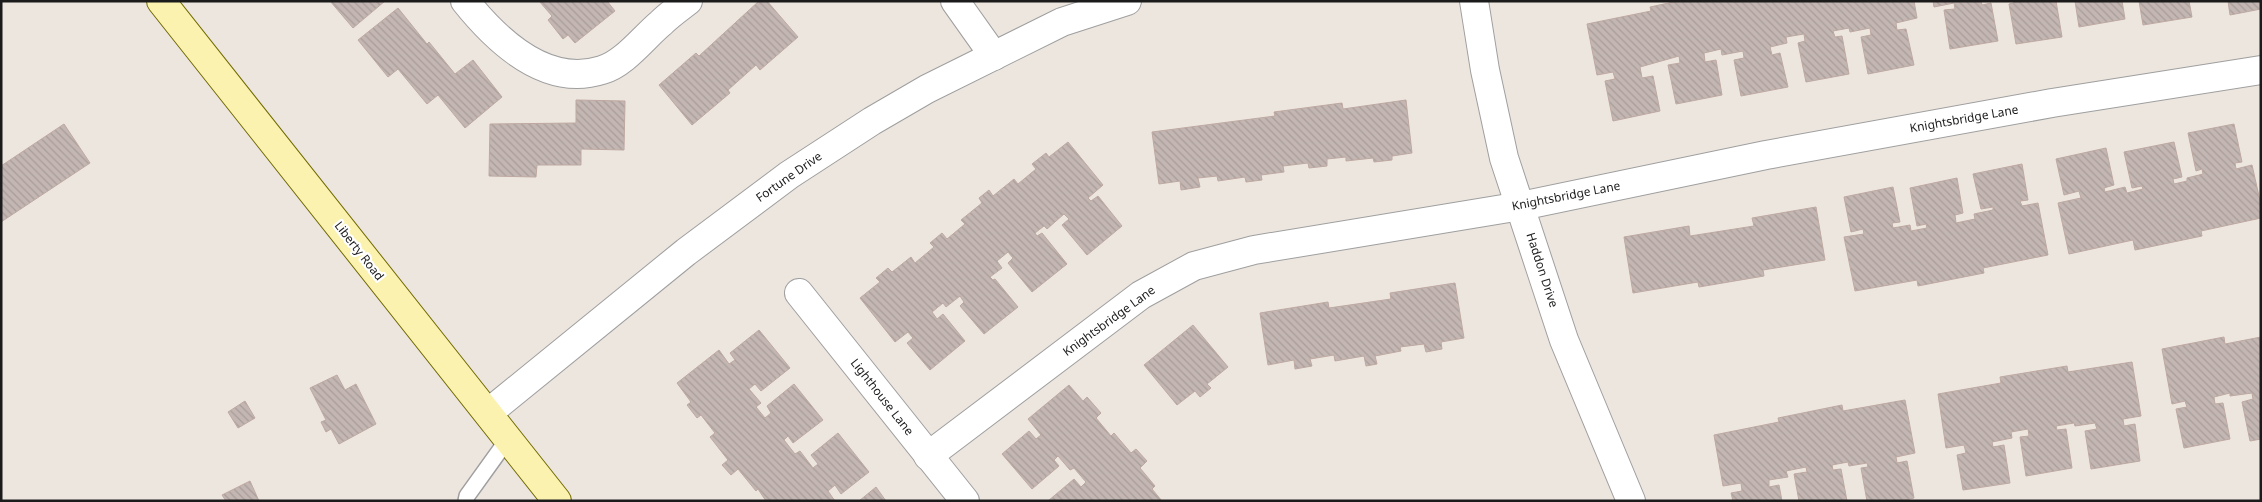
<svg xmlns="http://www.w3.org/2000/svg" width="2262" height="502" font-family="'Noto Sans',sans-serif">
	<style>
		.building { fill: url(#building-back-hatch); stroke: #bea9a2 }
		.lines { fill: none; stroke-linecap: round; stroke-linejoin: round }
		.service-casing { stroke: #9f9f9f; stroke-width: 18 }
		.minor-casing { stroke: #9f9f9f; stroke-width: 30 }
		.tertiary-casing { stroke: #9f9f9f; stroke-width: 30 }
		.secondary-casing { stroke: #716a02; stroke-width: 30 }
		.service { stroke: #fff; stroke-width: 15 }
		.minor { stroke: #fff; stroke-width: 28 }
		.tertiary { stroke: #fff; stroke-width: 28 }
		.secondary { stroke: #fbf2af; stroke-width: 28 }
		.labels { text-anchor: middle; stroke-width: 4.5; stroke-linejoin: round; paint-order: stroke }
		.street-label { font-size: 12px; fill: #1b1b1b; stroke: #fff }
	</style>
	<defs>
		<pattern id="building-back-hatch" width="6" height="6" patternUnits="userSpaceOnUse" patternTransform="scale(1.25)"><rect width="6" height="6" fill="#c4b7b3"/><path d="M-1 5l2 2M0 0l6 6M5-1l2 2" fill="none" stroke="#a89d99"/></pattern>
	</defs>
	<rect width="100%" height="100%" fill="#ede6df"/>
	<g class="building">
		<polygon points="330,1 385,1 353,28"/>
		<polygon points="539,1 607,1 615,11 575,43 568,35 563,39 548,20 552,16"/>
		<polygon points="759,1 767,1 798,37 760,70 756,65 728,90 730,93 692,125 659,85 696,53 699,56"/>
		<polygon points="1678,1 1914,1 1917,18 1896,23 1897,30 1906,29 1914,65 1868,74 1861,37 1871,35 1870,28 1850,32 1849,28 1833,31 1835,37 1842,36 1849,74 1806,82 1798,43 1805,41 1804,34 1786,37 1787,43 1770,47 1772,55 1780,53 1788,87 1741,96 1734,60 1744,58 1743,51 1722,55 1721,49 1704,53 1705,62 1716,60 1722,95 1676,104 1668,65 1680,63 1679,56 1640,67 1642,78 1653,76 1660,111 1613,121 1605,81 1615,79 1613,72 1597,75 1587,24 1651,11 1650,7"/>
		<polygon points="1933,1 1981,1 1982,5 1991,3 1998,41 1950,49 1944,10 1955,9 1954,3 1934,7"/>
		<polygon points="2020,1 2056,1 2062,37 2016,44 2009,4"/>
		<polygon points="2075,1 2122,1 2125,19 2079,27"/>
		<polygon points="2139,1 2189,1 2192,17 2143,25"/>
		<polygon points="2228,1 2261,1 2261,9 2230,15"/>
		<polygon points="398,8 427,44 429,42 455,74 473,60 502,97 465,128 438,95 427,104 398,69 388,77 358,40"/>
		<polygon points="576,100 625,101 624,150 581,149 581,165 537,165 536,177 489,176 490,124 576,123"/>
		<polygon points="1406,100 1412,153 1392,156 1392,160 1374,162 1373,158 1346,161 1346,157 1327,159 1327,166 1309,168 1308,163 1283,166 1284,172 1261,175 1262,180 1246,182 1245,177 1218,181 1217,176 1198,178 1200,187 1181,190 1180,181 1159,184 1152,132 1275,116 1274,112 1342,103 1343,109"/>
		<polygon points="64,124 90,163 1,222 1,166"/>
		<polygon points="2234,124 2242,162 2235,163 2236,169 2252,165 2261,205 2261,218 2201,231 2202,236 2135,250 2133,240 2069,254 2058,203 2081,198 2079,191 2064,195 2056,159 2106,148 2114,185 2104,188 2105,192 2125,187 2127,193 2143,189 2142,186 2132,188 2124,152 2174,142 2182,177 2173,179 2174,184 2187,181 2187,178 2203,174 2202,169 2196,171 2188,133"/>
		<polygon points="1068,142 1103,185 1088,198 1091,201 1098,196 1122,226 1087,255 1062,225 1069,219 1064,214 1047,229 1044,226 1035,233 1037,236 1042,233 1067,264 1032,292 1008,263 1013,258 1008,252 997,261 1002,268 990,277 993,280 995,279 1018,307 984,334 960,306 964,302 960,296 946,307 943,303 932,312 937,319 943,314 965,341 930,370 907,343 913,338 908,332 895,342 860,298 880,282 876,278 888,268 892,272 911,257 915,263 934,247 930,243 942,233 947,239 965,224 961,220 982,203 979,198 989,190 993,196 1014,179 1018,184 1036,169 1032,164 1046,153 1049,157"/>
		<polygon points="2022,164 2028,200 2020,201 2022,206 2038,203 2048,255 1983,268 1984,273 1918,286 1917,280 1855,291 1844,237 1864,234 1863,229 1851,232 1844,197 1893,187 1900,222 1892,223 1893,228 1910,225 1911,231 1927,228 1926,224 1917,226 1910,188 1957,178 1963,213 1955,215 1956,223 1975,219 1974,214 1993,210 1993,207 1981,209 1973,174"/>
		<polygon points="1816,207 1825,260 1763,270 1764,276 1699,287 1698,282 1633,293 1624,237 1689,226 1690,236 1754,226 1752,218"/>
		<polygon points="1455,283 1464,338 1441,342 1442,349 1426,352 1424,344 1400,347 1401,351 1375,356 1377,364 1366,366 1364,356 1335,361 1334,355 1310,359 1312,366 1295,369 1294,360 1268,365 1260,313 1328,302 1329,308 1391,299 1390,293"/>
		<polygon points="1193,325 1228,367 1207,384 1211,388 1200,397 1195,391 1177,405 1144,365"/>
		<polygon points="759,330 790,368 761,391 755,384 749,389 761,403 756,407 765,418 771,413 767,406 794,384 823,420 793,443 788,436 784,440 795,454 800,451 813,468 818,464 811,455 838,433 869,472 841,494 835,485 828,491 835,501 766,501 758,489 756,491 738,469 731,475 722,465 728,460 710,437 715,433 701,415 697,418 687,405 691,402 677,383 719,350 729,364 735,360 730,353"/>
		<polygon points="2224,337 2225,344 2261,337 2261,439 2250,441 2242,402 2253,399 2252,393 2230,396 2230,393 2214,397 2215,404 2223,403 2230,439 2184,448 2176,409 2187,407 2185,401 2172,404 2162,349"/>
		<polygon points="2132,362 2141,416 2123,419 2124,426 2135,424 2140,461 2091,469 2085,431 2097,429 2095,423 2075,426 2074,423 2056,426 2057,430 2066,429 2072,468 2026,476 2020,437 2029,436 2028,429 2011,432 2012,438 1992,442 1993,447 2004,445 2010,483 1963,490 1957,455 1966,453 1964,445 1946,448 1938,394 2001,383 2000,377 2067,366 2068,372"/>
		<polygon points="337,375 345,390 356,384 376,424 339,444 331,429 326,432 321,422 326,420 310,388"/>
		<polygon points="1069,385 1083,401 1087,397 1101,413 1096,418 1111,436 1114,433 1131,453 1136,449 1147,461 1140,468 1155,486 1152,489 1162,501 1048,501 1074,479 1081,487 1086,482 1074,468 1070,470 1058,456 1054,460 1059,466 1032,489 1002,454 1029,431 1036,439 1041,435 1028,419"/>
		<polygon points="1905,400 1915,453 1896,457 1897,463 1907,461 1914,498 1902,501 1867,501 1861,468 1868,467 1867,463 1849,466 1848,462 1832,465 1833,470 1841,469 1847,501 1799,501 1794,474 1807,472 1806,467 1786,471 1788,477 1769,480 1769,487 1779,485 1782,501 1733,501 1731,493 1742,491 1741,483 1723,486 1714,435 1779,422 1778,418 1842,405 1843,411"/>
		<polygon points="245,401 255,418 238,428 228,412"/>
		<polygon points="250,481 259,501 226,501 222,495"/>
		<polygon points="876,487 886,501 859,501"/>
	</g>
	<g class="lines">
		<g class="service-casing">
			<polyline id="service" points="466,501 467,496 508,439"/>
		</g>
		<g class="minor-casing">
			<g id="minor">
				<path d="M465,1C497,41 546,88 602,70C624,64 644,37 661,23C669,15 679,8 688,1"/>
				<polyline points="955,1 994,56"/>
				<polyline points="1474,1 1485,70 1504,158 1564,340 1631,501"/>
				<polyline points="799,293 965,501"/>
				<polyline points="928,456 1141,295 1194,266 1254,250 1521,206 1766,155 2052,103 2261,70"/>
			</g>
		</g>
		<g class="tertiary-casing">
			<polyline id="tertiary" points="488,413 686,252 789,175 872,121 927,89 1062,22 1127,1"/>
		</g>
		<g class="secondary-casing">
			<polyline id="secondary" points="161,1 557,501"/>
		</g>
		<use href="#service" class="service"/>
		<use href="#minor" class="minor"/>
		<use href="#tertiary" class="tertiary"/>
		<use href="#secondary" class="secondary"/>
	</g>
	<g class="labels">
		<g class="street-label">
			<text transform="translate(1964 119) rotate(-10)" y="4">Knightsbridge Lane</text>
			<text transform="translate(789 177) rotate(-35)" y="4">Fortune Drive</text>
			<text transform="translate(1566 196) rotate(-11)" y="4">Knightsbridge Lane</text>
			<text transform="translate(359 251) rotate(52)" y="4">Liberty Road</text>
			<text transform="translate(1542 270) rotate(72)" y="4">Haddon Drive</text>
			<text transform="translate(1109 321) rotate(-36)" y="4">Knightsbridge Lane</text>
			<text transform="translate(882 397) rotate(52)" y="4">Lighthouse Lane</text>
		</g>
	</g>
	<rect width="2262" height="502" fill="none" stroke="#1b1b1b" stroke-width="5"/>
</svg>
